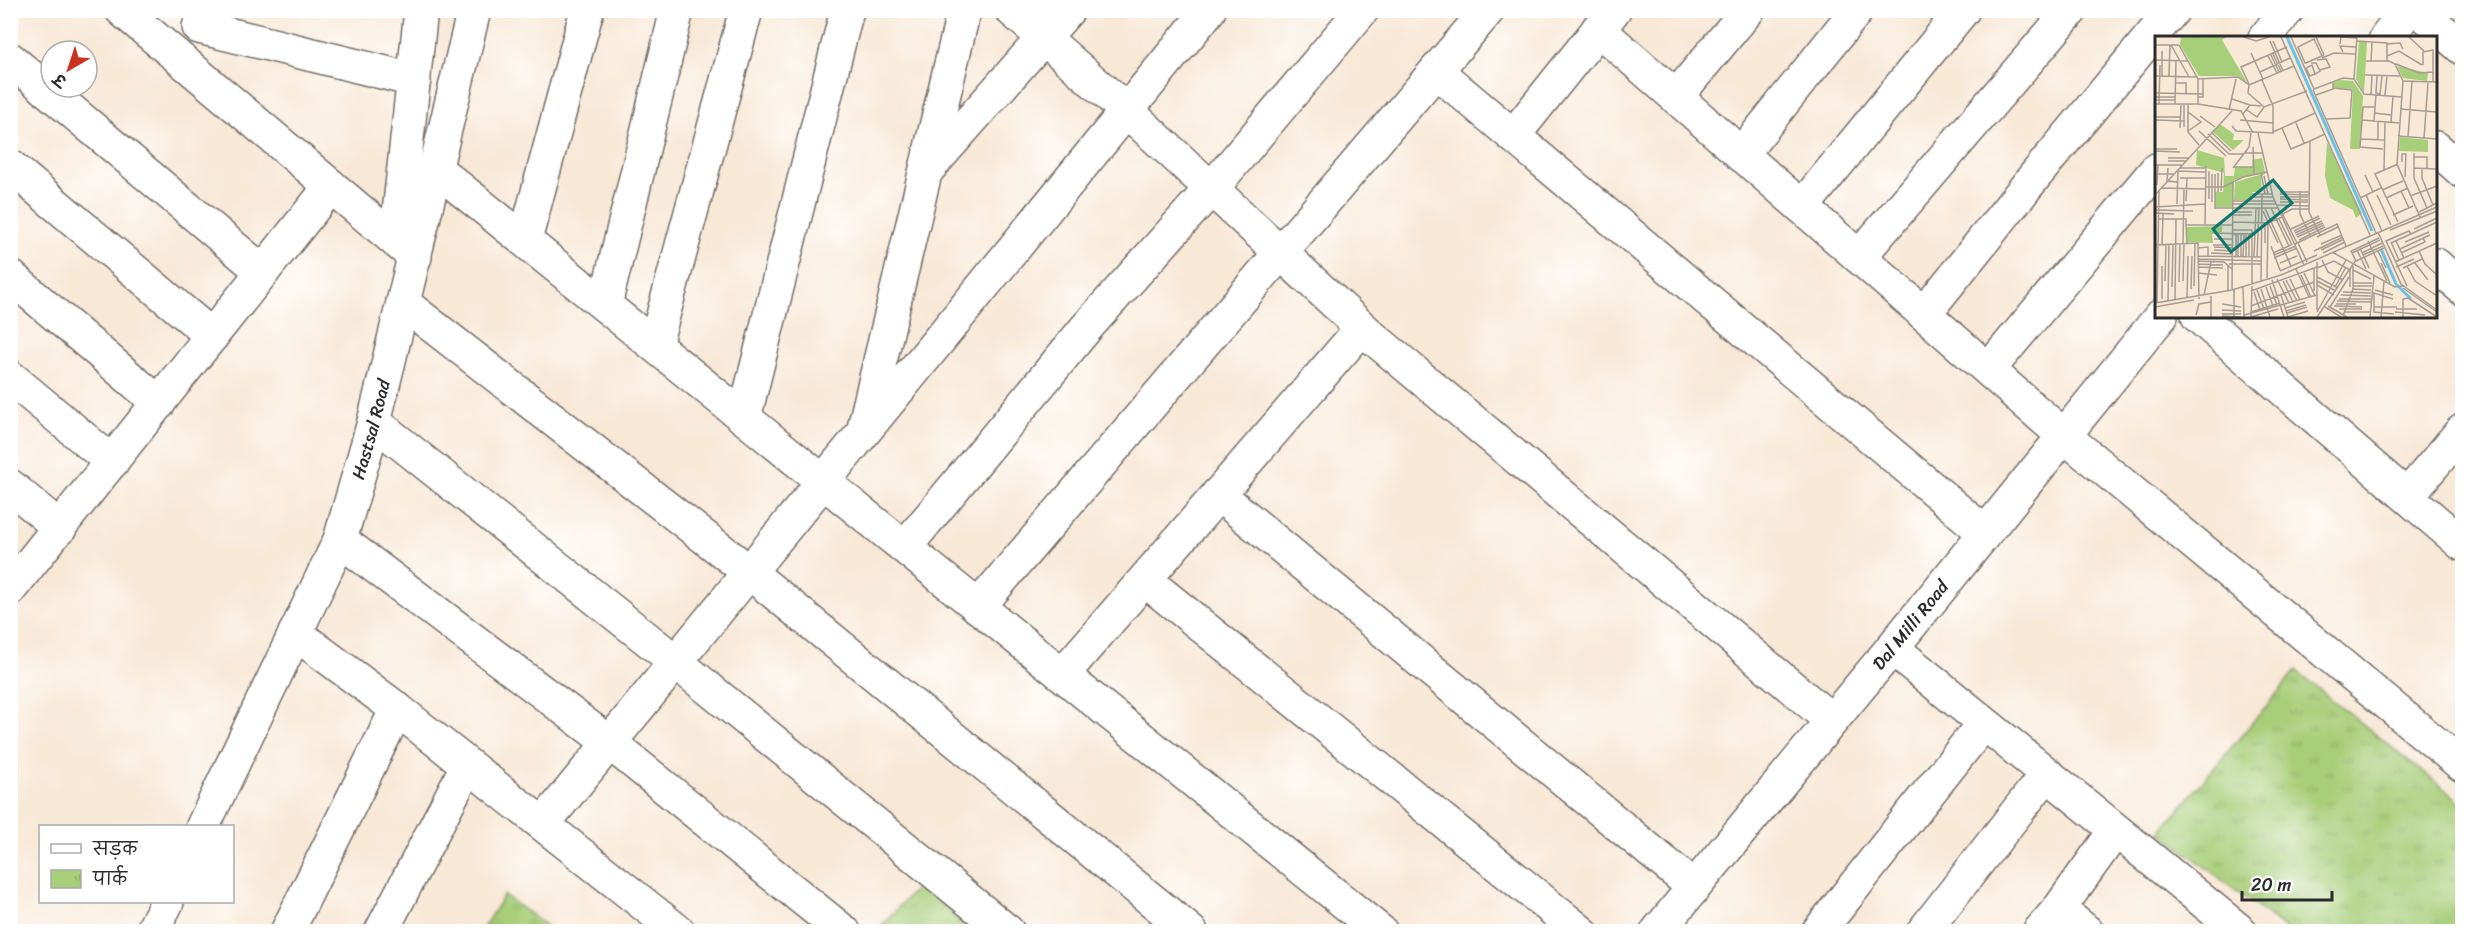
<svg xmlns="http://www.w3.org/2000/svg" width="2473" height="942" font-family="Sriracha,'Playpen Sans Deva',sans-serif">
<defs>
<pattern id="park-tufts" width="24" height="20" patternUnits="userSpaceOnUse" patternTransform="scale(1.5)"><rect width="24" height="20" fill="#a7ce78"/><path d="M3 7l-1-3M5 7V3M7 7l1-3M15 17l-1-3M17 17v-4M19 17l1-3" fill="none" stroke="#90b168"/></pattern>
</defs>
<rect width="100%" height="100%" fill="#fff"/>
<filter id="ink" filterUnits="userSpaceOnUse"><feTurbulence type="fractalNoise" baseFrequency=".0167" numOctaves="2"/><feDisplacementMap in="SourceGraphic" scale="12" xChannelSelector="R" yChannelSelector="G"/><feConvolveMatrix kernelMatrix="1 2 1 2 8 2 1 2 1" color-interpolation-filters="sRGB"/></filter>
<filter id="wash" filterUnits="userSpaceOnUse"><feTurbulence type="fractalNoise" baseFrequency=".008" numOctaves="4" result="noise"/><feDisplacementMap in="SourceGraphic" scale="24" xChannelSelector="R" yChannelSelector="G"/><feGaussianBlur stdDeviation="1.35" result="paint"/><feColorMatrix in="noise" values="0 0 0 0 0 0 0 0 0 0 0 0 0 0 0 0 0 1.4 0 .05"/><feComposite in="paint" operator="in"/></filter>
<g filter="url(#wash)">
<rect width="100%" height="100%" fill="#f8e8d6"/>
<g fill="url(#park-tufts)" stroke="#697c52" stroke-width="1.5">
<path d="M2296,671l166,132v128h-174l-128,-99z"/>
<path d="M923,881l64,51h-112z"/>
<path d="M504,895l49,36h-72z"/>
</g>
</g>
<g filter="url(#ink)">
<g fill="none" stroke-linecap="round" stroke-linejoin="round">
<defs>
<g id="minor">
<path d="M122,10l293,247"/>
<path d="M1012,10l115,101 244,225 460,384"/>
<path d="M2419,10l43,38"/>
<path d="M199,27l215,53"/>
<path d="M1598,29l465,406 399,330"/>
<path d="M2265,38l22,-28"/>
<path d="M2386,38l22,-28"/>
<path d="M10,59l253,213"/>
<path d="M1436,71l548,461"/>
<path d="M1676,97l72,-87"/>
<path d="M1513,136l101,-126"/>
<path d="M2436,148l26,23"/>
<path d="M1741,155l116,-145"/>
<path d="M10,166l202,170"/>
<path d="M436,169l945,763"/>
<path d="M926,171l142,-161"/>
<path d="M1802,207l161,-197"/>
<path d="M525,240l62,-230"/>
<path d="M396,241l25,-231"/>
<path d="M1859,257l212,-247"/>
<path d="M2436,265l26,23"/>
<path d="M10,276l149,127"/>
<path d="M403,303l336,261 452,368"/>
<path d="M605,305l72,-295"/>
<path d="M1924,314l110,-137 139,-167"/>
<path d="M2198,316l264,228"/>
<path d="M655,345l91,-335"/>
<path d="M1989,369l167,-199"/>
<path d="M10,377l102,85"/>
<path d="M744,418l103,-408"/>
<path d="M374,422l302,240 332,270"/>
<path d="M864,428l100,-418"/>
<path d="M10,486l50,42"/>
<path d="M1218,494l476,393"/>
<path d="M2407,496l55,-65"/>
<path d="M340,540l270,203 234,189"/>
<path d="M905,547l182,-220 131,-146 144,-171"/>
<path d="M1145,580l436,352"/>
<path d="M10,589l321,-403"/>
<path d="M978,607l510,-597"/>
<path d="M295,633l102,76 282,223"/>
<path d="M1892,648l349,284"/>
<path d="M1063,674l299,-346"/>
<path d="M543,824l666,-814"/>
<path id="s1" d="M203,826l137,-286 34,-118 100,-412"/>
<path d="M2059,909l28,23"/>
<path d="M152,932l15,-30"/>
<path d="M287,932l110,-223"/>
<path d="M381,932l86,-166"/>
<path id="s2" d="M1657,932l235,-284 269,-332"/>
<path d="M1818,932l165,-208"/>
<path d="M1923,932l123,-157"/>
<path d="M2039,932l20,-23 56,-78"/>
</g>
</defs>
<use href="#minor" stroke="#736d67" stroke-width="36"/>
<use href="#minor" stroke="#fff" stroke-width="33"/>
</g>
</g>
<g text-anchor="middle" stroke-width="5" stroke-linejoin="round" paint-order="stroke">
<g font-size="18" fill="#2b2b2b" stroke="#fff">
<text dy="6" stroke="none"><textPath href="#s1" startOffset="432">Hastsal Road</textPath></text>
<text dy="6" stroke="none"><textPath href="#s2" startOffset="398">Dal Milli Road</textPath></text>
</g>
</g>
<g transform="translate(2155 36)">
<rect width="282" height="282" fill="#f8e8d6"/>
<path d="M26,1h45l-4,3 26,44 -10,-8h-39l-19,-31zM204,6h8l-3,51 -8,-14zM242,30l31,7 -1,8 -24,-3zM185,44l13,1 10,15 -3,53h-10l3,-60 -19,-1 -1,-5zM65,88l14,10 -1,6h11l-11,10 -21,-19zM245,101l28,3v12l-29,-1zM172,106l35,71 -6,5 -3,-8 -23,-12 -5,-22zM42,114l27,8 1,18h9l1,-9h17v-7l10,-2 3,14 -31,8 -2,27h-17v-15h8l1,-19 -28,-8zM111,137l-5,4 1,15h-10v8h-18l1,-18zM67,190v6l-10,1 1,10 -26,-1v-15z" fill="#a7ce78"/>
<path fill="none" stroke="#6ac1e7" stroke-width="3" d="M132,1l85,194M226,213l15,35 15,15"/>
<path fill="none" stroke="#a69c92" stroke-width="1.5" d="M89,1l12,4 13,-4M126,1l89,198M136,1l23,52 29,-11 11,1 10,15 37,3M161,1l8,18M254,1l15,14M115,5l13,30M118,5l9,21M202,5l30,2v17l8,4 8,17M185,8l1,-7 16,1M232,8l13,-1 3,6M0,9h24M16,9l18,32M24,9l19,34 40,-2 11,8M188,16l-3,-6 16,1M96,17l12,26M118,18l8,17M116,19l8,17M113,20l9,17M167,20l-8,-17 -16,8 7,16h1l18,-8M232,20l12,-5 23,14M167,22l12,-5 21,1M0,24l33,1M162,24l9,-1 4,8 -10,3M211,25h22M216,25l1,-19M156,27h5l4,8 -1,1 -4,2 -5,2 -4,-8 6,-3 3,9M241,28l23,9 14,-1M268,29v-13l10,-2v31M105,36l30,-14M210,39l36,1M0,40l42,1M7,40v-25M14,40l1,-31M222,40l-1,17 4,1 2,-18M199,43l3,-42M21,47h10v12M94,48l-8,-17 46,-20M94,49l-1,8 16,14 43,-16M94,49l45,-19M158,54l63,143M0,57l48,1M216,58l1,-18M161,59l17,-6v-8M230,59l2,-19M0,61h20M43,61h5v-18M77,63l18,6M0,64h20M0,68h43l43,7 12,22M4,68l1,-39M20,68l1,-44M33,68v28l11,13M43,68v-25M220,71h-12l-3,40 23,2M245,73l37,3M74,74l7,-31M92,74l10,7 7,-10M219,77l18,2M88,78l7,-9 11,1M45,80l15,11M0,81h26M171,83l24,-1 2,-28 -19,-2M0,84l29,1M85,84l33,3M207,84l37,3M219,85l2,-26M236,86l2,-26M141,87l8,20M77,90l4,5 37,2v-27l-11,-26M29,91v-22M25,92l1,-23M127,92l9,21 19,-8M33,95l13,-9 -13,-10M44,95l27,25M56,96l20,19M118,96l42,-19M103,97l15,64 31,68M53,98l21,20h14M243,100l39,3M253,101l4,-56M269,102l4,-55M206,103l23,1M223,104v-19M98,111l1,27M0,113h22M0,115l25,1M89,117h19M259,117v25l13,30M259,121h13v12M13,122h20M282,122v42M13,125h18M247,126v-8h4l-1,23M243,128l-23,10 23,48M0,129h27M78,131h20M13,132l-1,13 10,1M25,132h25M78,132l16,-21 2,-14M259,132l22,1M267,133v9l11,27M23,135l27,1M229,135l1,-49M106,137l4,21M0,138h19M60,138v34h63M210,139l8,17M109,140l4,18M25,142h25M2,149l1,-20M50,151h18l20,-10 24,-5M6,152l44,1M227,154l21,-9M66,155l1,-23M145,155v23l11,23M246,155l8,17M63,156v-19M125,156h29M97,158h20M125,158l29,1M0,159l77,-84M211,159l16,36M222,159l14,30M255,160l27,-10M97,161h21M125,161h28M205,162l21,-10M231,162l22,-10M54,163v-28M125,163l28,1M31,165l1,-23M78,165h41M57,166v-28M125,166h28M22,168l1,-33M78,168h43M121,169l33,1M0,171l50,-3M110,172l26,58M116,172l18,38M0,174l38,1M108,175l15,32M78,176h19M264,176l18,-9M0,177l19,1M127,177l15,30M128,178l9,-5h17M78,179h19M238,179l20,-9M265,181l-23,-53 6,-83 34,1M4,183h27v6M124,183l13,26M78,186l35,1 14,-6M50,188l1,-58M136,193l28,-13M259,193l23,-11M78,194h19M235,194l47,-19M139,195l26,-13M223,196l23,52 36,26M57,197l40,1M140,197l27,-12M141,199l27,-12M165,199l-11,-23 1,-71 15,-7M142,201l27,-12M162,201l21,-10M224,202l-28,13 5,10 28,-13M59,203h19M144,204l26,-13M213,205l19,40M241,205l8,17M236,206l8,18M250,206l24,-10M32,207l-1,-18h47M110,207v-21M143,207l9,19M236,207l46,-21M28,208l1,-56M140,208l42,-20 9,22M166,208l21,-9M0,209l43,-2 1,56M7,209l1,-31M58,209h20M116,210l9,24M59,211l19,1M43,212l10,-1v9M205,212l9,20M245,213l30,-14M59,214l19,1M166,214l23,-11M202,214l9,19M159,215l29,-14M223,215l8,17M264,215l6,13 12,11M177,216l63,35 8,-1M56,217l22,1M118,217l18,-8M168,217l22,-11M197,217l28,-13M207,217l20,-10M246,217l24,-11 -2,-4M119,219l22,-9M208,219l20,-9M43,220l63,1M81,220v-22M94,220v-22M83,221v-23M86,221v-23M88,221l1,-22M91,221v-22M99,221l2,-49M102,221l2,-49M119,222l23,-10M43,223l34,1M78,224l28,1M167,224l6,12 15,8M43,225l26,1 9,8M240,226l42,-19M125,227l17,-7M226,227l9,20M260,227l13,17M43,228l25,1M74,228h32M252,230l8,15 22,15M43,231l25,1M241,231l18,-8M162,232l17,-7 16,9v17M248,232l19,-9M141,233l13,28M198,234l18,9M125,235l37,-16M43,237l19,2M149,237l11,23M146,239l10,22M162,241l21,11M112,242l1,-55M122,243l12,24M135,243l10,21M117,244l12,37M131,244l11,21M10,245l1,-37M28,245l1,-37M106,245l1,-87M128,245l10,21M162,245l19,10M24,246l1,-38M198,247h19M97,248v-54M162,249l17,10M39,250l1,-42M115,250l7,19M198,250h19M252,250l-21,-45 23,-10 2,3M17,251l1,-43M88,251l1,30M111,251l7,19M180,251l11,-20M248,252l34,24M36,253l1,-33M77,253l1,-106M106,253l9,28M197,253l19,1M73,254v-24M102,254l7,19M220,254l18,5M96,255l66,-24M159,255v-22M99,256l6,18M188,256l28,1M49,259l7,-33M126,259l7,22M186,259l30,1M32,262l1,-42M253,262l29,19M7,263v-33M184,263h32M238,263l-19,-6v19l20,2M20,264l1,-81M13,265l1,-57M182,265l34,1M2,266l2,-112M0,267l77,-13 49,-15 156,-68M67,268l19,3M181,268h20M96,270l63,-24M173,270l19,11M179,270l28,1M0,271l39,-7M170,271l16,10M175,271l19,-30M219,271h23M130,272l20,-6M184,273h23M241,273h21M67,274l19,1M162,274v-48M131,275l20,-6M96,276l29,-9M162,276l29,-52M190,276h26M240,276l30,3M132,277l20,-6M67,278h19M41,279l3,-11 12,-2M89,279l73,-20M67,280l19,1M188,280l10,-27v-23M56,281v-21M79,281v-27M96,281l1,-31M96,281l27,-8M133,281l20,-6M162,281l39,-57M215,281l4,-41M226,281l3,-36M248,281v-18l5,-1"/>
<path fill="#0f766e" fill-opacity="0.15" stroke="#0f766e" stroke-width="3" d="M118,144l19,23 -61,49 -18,-23z"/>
<rect width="282" height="282" fill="none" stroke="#2b2b2b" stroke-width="3"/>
</g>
<rect width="2473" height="942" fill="none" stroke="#fff" stroke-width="36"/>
<rect x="39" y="825" width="195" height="78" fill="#ffffff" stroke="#aaaaaa" stroke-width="1.5"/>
<rect x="51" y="844" width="30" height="9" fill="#ffffff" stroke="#aaaaaa" stroke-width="1.5"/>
<text x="93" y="855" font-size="18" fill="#2b2b2b">सड़क</text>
<rect x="51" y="870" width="30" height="18" fill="url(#park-tufts)" stroke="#aaaaaa" stroke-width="1.5"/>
<text x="93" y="885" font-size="18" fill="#2b2b2b">पार्क</text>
<g transform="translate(69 69) rotate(219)"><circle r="28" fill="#ffffff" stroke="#aaaaaa" stroke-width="1.5"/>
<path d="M0-4.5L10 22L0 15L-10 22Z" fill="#c8321e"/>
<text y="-9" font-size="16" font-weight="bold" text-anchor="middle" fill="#2b2b2b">उ</text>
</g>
<path d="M2242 891v9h90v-9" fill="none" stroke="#2b2b2b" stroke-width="3"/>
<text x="2251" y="891" font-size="18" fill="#2b2b2b" stroke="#ffffff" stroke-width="4.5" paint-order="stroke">20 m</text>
</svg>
